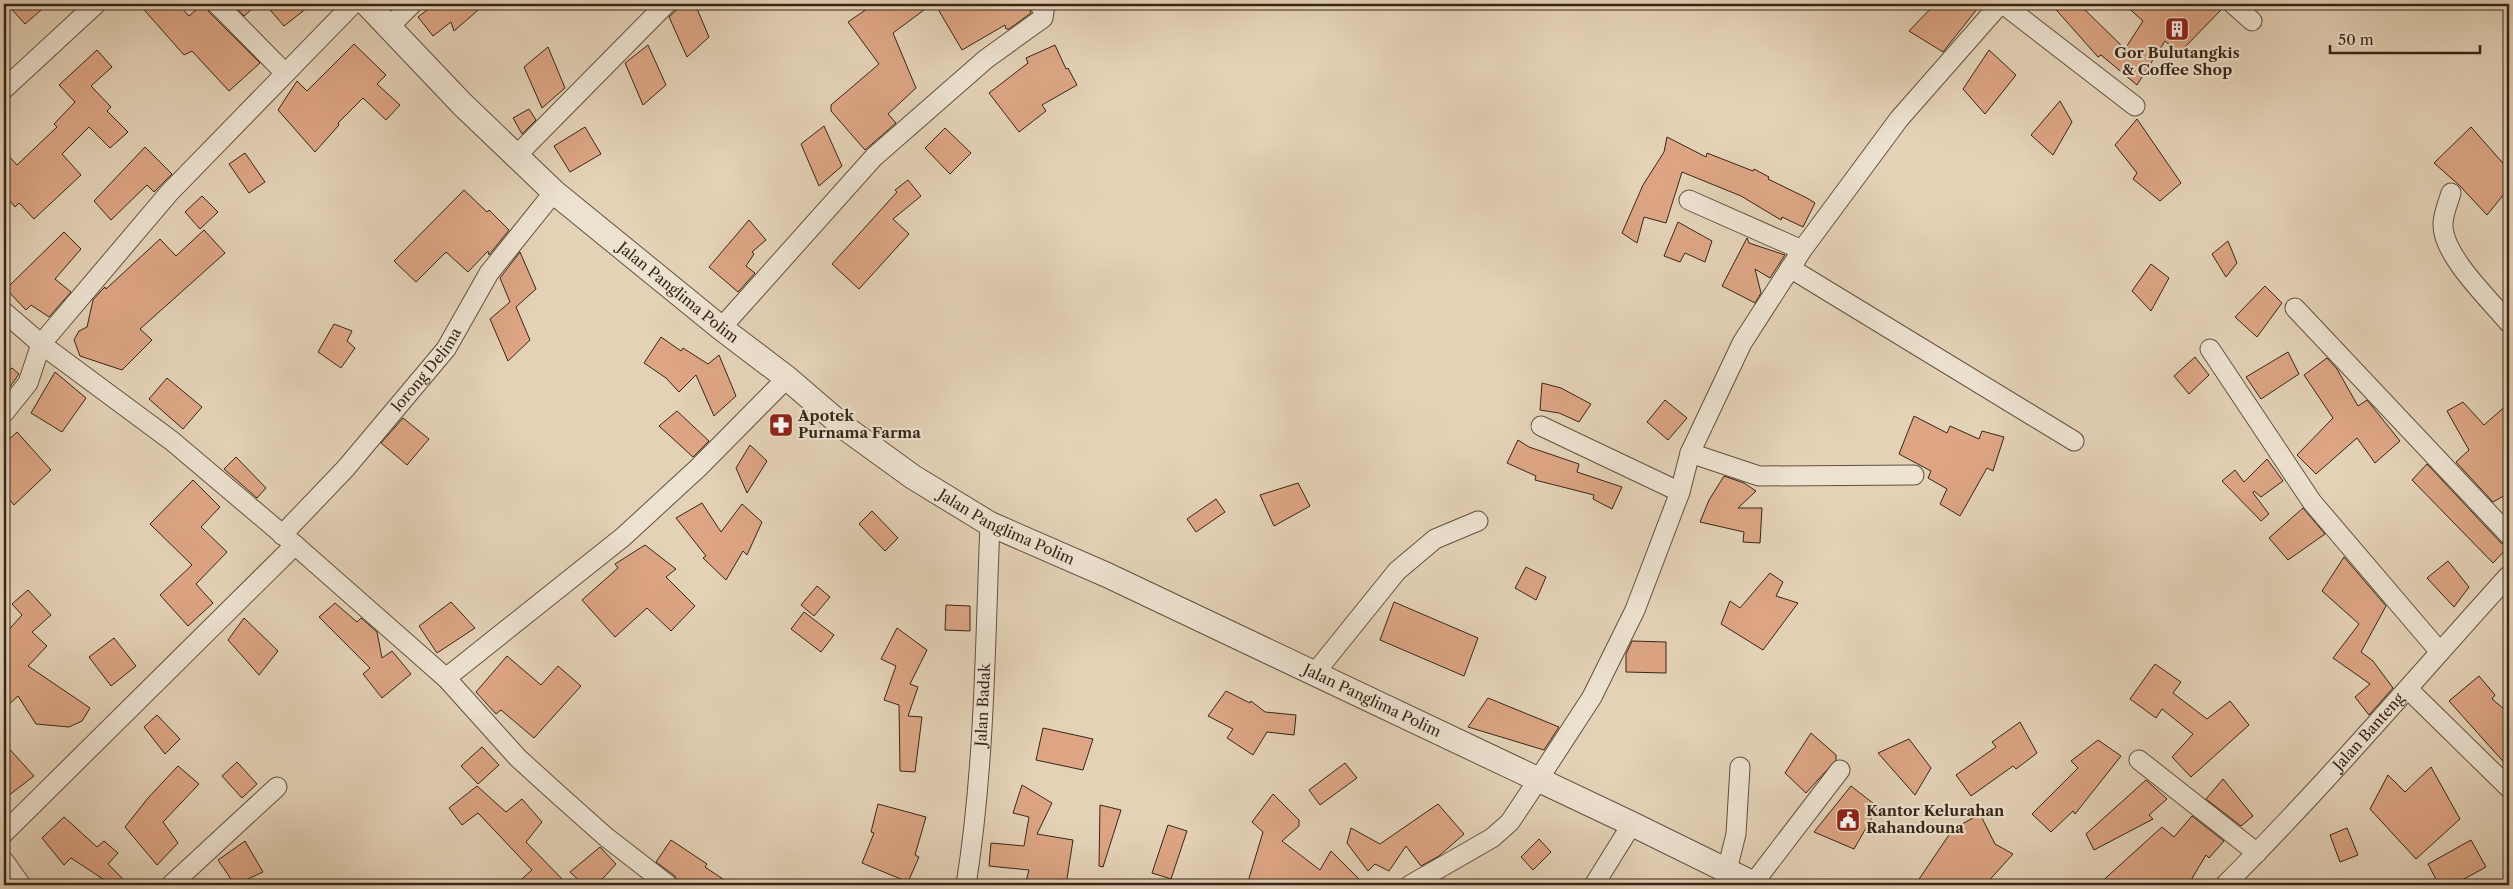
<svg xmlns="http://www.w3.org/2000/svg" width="2513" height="889" font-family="'Libre Caslon Text',serif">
<rect width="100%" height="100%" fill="#e4d2b7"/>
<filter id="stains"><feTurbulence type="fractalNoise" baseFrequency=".004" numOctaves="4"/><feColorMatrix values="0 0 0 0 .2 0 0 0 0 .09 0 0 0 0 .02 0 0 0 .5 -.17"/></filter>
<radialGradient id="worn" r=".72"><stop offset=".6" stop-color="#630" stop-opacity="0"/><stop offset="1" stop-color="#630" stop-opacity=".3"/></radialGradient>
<g fill="#dda584" stroke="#372617">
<path d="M7,4h41l-23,20z"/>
<path d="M139,4h39l11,12 14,-12h3l3,8 51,51 -31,28 -37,-40 -8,4z"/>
<path d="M233,4h25l-14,12z"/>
<path d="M265,4h47l-28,22z"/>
<path d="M435,4h50l-31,27 -3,-9 -18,14 -15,-19z"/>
<path d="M683,4h12l14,33 -22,20 -18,-40z"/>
<path d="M874,4h58l-39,29 23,55 -28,26 8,9 -31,27 -34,-39v-6l48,-41 -31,-42z"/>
<path d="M935,4h92l4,9 -22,16h-3l-1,-4 -43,25z"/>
<path d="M1935,4h46l-38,48 -34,-21z"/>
<path d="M2051,4h28l46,45 18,-28 -19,-17h98l1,4 -44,45 -14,-12 -28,44 -36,-30 -3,2z"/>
<path d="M354,44l32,31 -9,9 23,21 -14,15 -23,-22 -25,25 1,2 -24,27 -37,-42 19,-29 10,10z"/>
<path d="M648,45l18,40 -23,20 -18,-42z"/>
<path d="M1055,45l11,24 2,-1 9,17 -35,20 4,6 -27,21 -30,-39 39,-30 -2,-5z"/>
<path d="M548,47l17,41 -23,20 -18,-41z"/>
<path d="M97,50l15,17 -21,19 20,21 -4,4 21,21 -18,16 -21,-21 -27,27 19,21 -47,44 -15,-16 -4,4 -11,-13v-43l13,14 40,-38 -3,-3 21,-22 -16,-17z"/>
<path d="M1989,50l27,25 -31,39 -22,-25z"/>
<path d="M2060,101l12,21 -19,33 -22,-20z"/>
<path d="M529,109l7,11 -14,14 -9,-16z"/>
<path d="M2137,119l44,64 -21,18 -27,-22 4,-6 -22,-28z"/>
<path d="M824,126l18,40 -23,20 -18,-42z"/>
<path d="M585,127l16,27 -31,18 -16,-26z"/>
<path d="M2471,127l38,43v18l-22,27 -28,-30 -25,-22z"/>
<path d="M945,128l26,25 -21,21 -25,-26z"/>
<path d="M1667,137l39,20 1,-4 46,18 1,-2 15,8 -1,2 39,19 8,5 -12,24 -21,-10 -1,3 -40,-24 -59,-24 -16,51 -22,-6 -7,26 -15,-10 21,-48 21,-33z"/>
<path d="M145,147l27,27 -18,18 -7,-7 -36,35 -17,-19z"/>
<path d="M245,153l20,29 -16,11 -20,-29z"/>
<path d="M908,180l13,16 -28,23 16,15 -50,55 -27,-25 65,-72 -2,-2z"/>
<path d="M464,190l23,22 2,-2 20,20 -20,25 -1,-4 -20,21 -22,-20 -30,30 -22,-21z"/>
<path d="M202,196l16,16 -18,17 -15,-17z"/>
<path d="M749,220l17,20 -14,12 2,2 -8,12 9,7 -17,19 -29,-25z"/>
<path d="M1678,222l34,19 -7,21 -20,-9 -5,9 -16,-6z"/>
<path d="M204,230l21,23 -85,76 12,11 -30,30 -42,-14 -6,-16 5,-9 8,-4 6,-27 7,-8 5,-5 1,2 54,-50 16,17z"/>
<path d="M64,232l17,17 -26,30 16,13 -22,25 -18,-12 -5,5 -20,-21z"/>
<path d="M1747,238l2,5 36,12 -15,23 -15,-9 6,24 -6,10 -33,-17z"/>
<path d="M2228,241l9,22 -11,14 -14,-23z"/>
<path d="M520,252l16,37 -20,18 14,33 -22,21 -18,-42 20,-17 -10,-24z"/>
<path d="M2151,264l18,14 -18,33 -19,-20z"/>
<path d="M2265,286l17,17 -25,34 -22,-20z"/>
<path d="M334,324l18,7 -5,10 8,7 -14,20 -23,-16z"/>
<path d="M661,337l20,14 2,-3 25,16 11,-9 17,41 -22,20 -18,-41 -17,17 -13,-14 -22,-15z"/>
<path d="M2288,352l11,22 -38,25 -15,-22z"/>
<path d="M2195,357l14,18 -20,19 -15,-18z"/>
<path d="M2327,358l10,11 21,37 9,-6 33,41 -25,22 -18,-25 -41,36 -19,-19 36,-37 -29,-43z"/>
<path d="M12,368l7,6 -15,21v-22z"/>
<path d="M55,372l31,26 -24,34 -31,-19z"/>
<path d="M167,378l35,29 -19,22 -34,-30z"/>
<path d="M1542,383l19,5 30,16 -12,18 -20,-9 -19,-3z"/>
<path d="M1665,400l22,18 -19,22 -21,-18z"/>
<path d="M2463,402l21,23 25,-22v90l-16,9 -37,-40 13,-12 -22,-39z"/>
<path d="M677,411l32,30 -16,16 -34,-31z"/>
<path d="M1914,416l33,17 3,-7 29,13 3,-8 22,6 -11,34 -6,-3 -27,48 -20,-12 7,-15 -19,-11 3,-7 -32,-17z"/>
<path d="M403,418l26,21 -22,26 -26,-22z"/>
<path d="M17,432l34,38 -37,35 -10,-12v-49z"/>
<path d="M1518,440l11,7 50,17 -2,8 45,15 -10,22 -19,-10 1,-4 -59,-15 1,-4 -29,-13z"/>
<path d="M750,445l17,16 -20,32 -11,-25z"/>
<path d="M236,457l30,31 -9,10 -33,-29z"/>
<path d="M2267,459l16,22 -22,16 -7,-6 -1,2 16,21 -8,7 -39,-40 13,-11 9,12z"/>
<path d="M2427,464l74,79 8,3 -16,17 -81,-83z"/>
<path d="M1724,476l20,7 12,8 -18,17h24l-2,35 -17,-1 1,-10 -44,-10 9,-22z"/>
<path d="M193,480l27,27 -19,20 26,25 -31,32 17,19 -25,23 -28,-31 32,-30 -42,-41z"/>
<path d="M1298,483l12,23 -36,20 -14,-31z"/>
<path d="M1216,499l9,13 -29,20 -9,-13z"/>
<path d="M702,503l19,29 21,-28 20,18 -15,33 -4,-4 -17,29 -23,-22 3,-2 -30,-38z"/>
<path d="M2303,508l22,26 -37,26 -19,-22z"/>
<path d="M872,511l26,27 -13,13 -26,-27z"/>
<path d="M645,545l31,24 -10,8 29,29 -24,25 -24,-23 -32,29 -33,-37 36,-32 -3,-4z"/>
<path d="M2344,557l42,49 -25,46 12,9 20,27 -24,27 -14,-18 15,-13 -37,-26 26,-34 -37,-33z"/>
<path d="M2448,561l21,26 -15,20 -27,-29z"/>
<path d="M1526,567l20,10 -10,23 -21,-12z"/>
<path d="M1770,573l13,9 -7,14 22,7 -35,47 -42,-26 9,-23 10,7z"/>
<path d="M817,586l13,11 -16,19 -13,-11z"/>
<path d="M28,590l23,25 -19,17 15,14 -19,20 62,42 -8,13 -13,6 -33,-3 -18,-28 -14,13v-74l18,-20 -10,-11z"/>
<path d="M451,602l24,26 -38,25 -18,-27z"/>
<path d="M1394,602l84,36 -14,38 -84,-36z"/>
<path d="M335,603l22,19 4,-4 16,14 5,26 10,-7 19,23 -29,24 -19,-24 7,-6 -51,-51z"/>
<path d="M946,605l24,1v25l-25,-1z"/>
<path d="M804,612l30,23 -13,17 -30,-23z"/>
<path d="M244,618l34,33 -19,24 -31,-35z"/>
<path d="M897,628l30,22 -17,34 8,3 -10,29 14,1 -7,55 -15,-1 -1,-66 -15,-5 12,-34 -15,-7z"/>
<path d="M114,638l22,28 -25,20 -22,-29z"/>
<path d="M1632,641l34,1v31l-40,-1v-18z"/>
<path d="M507,656l34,29 17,-19 23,20 -47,52 -33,-28 -5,4 -20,-22z"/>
<path d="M2155,664l26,18 -8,11 34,26 23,-18 19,24 -58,52 -19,-20 21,-23 -31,-25 -6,9 -26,-19z"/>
<path d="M2479,676l16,19 -3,4 17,14v55l-60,-67z"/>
<path d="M1226,691l24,12 1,-2 14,11 31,3 -2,20 -27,-3 -14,23 -26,-17 6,-9 -25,-13z"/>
<path d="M1488,698l71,29 -15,23 -76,-23z"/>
<path d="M157,715l23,24 -15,15 -21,-27z"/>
<path d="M2020,722l17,31 -21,16 -3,-3 -42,30 -15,-21 40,-28 -4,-5z"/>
<path d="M1043,728l50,11 -10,31 -47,-10z"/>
<path d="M1811,733l25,22v5l-30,33 -21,-20z"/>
<path d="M1909,739l22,29 -16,27 -37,-42z"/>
<path d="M2098,740l23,16 -46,58 -2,-3 -22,21 -19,-18 46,-46 -7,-7z"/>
<path d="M4,743l30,33 -30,23z"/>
<path d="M482,747l17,18 -21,19 -17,-18z"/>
<path d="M237,762l20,22 -15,14 -20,-22z"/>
<path d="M1345,763l12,15 -37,27 -11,-15z"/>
<path d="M178,766l21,18 -36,38 15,21 -21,22 -32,-38 23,-29z"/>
<path d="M2431,767l29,52 -44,40 -46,-50 18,-34 17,17z"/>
<path d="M2223,779l30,37 -12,10 -35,-27z"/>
<path d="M2146,780l21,19 -18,16 4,4 -59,31 -8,-16z"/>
<path d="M1022,785l30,18 -15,31 36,6 -7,45h-41l4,-15 -40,-4 2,-23 33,3 5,-29 -16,-4z"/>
<path d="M477,786l29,26 16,-13 20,23 -16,20 42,43h-53l17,-15 -54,-57 -16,12 -13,-17z"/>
<path d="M1851,786l27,21 -24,42 -40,-17z"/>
<path d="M1273,794l26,26v6l-17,15 38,29 11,-19 34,34h-118l16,-53 -11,-10z"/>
<path d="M878,804l48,13 -11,38 4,2 -11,25 -46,-19 12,-30 -3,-1z"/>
<path d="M1438,804l26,30 -25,22 -18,10 -15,-20 -17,25 -14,-7 -7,7 -21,-28 4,-15 29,16z"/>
<path d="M1100,805l21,5 -18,57 -4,-1z"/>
<path d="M1980,814l15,30 18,10 -28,31h-70l38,-56z"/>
<path d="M2192,816l32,25 -15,17 -3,-3 -18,30h-90l64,-58 12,10z"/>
<path d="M64,817l33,30 7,-6 14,12 -10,11 21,21h-17l-41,-27 -7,7 -22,-27z"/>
<path d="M1168,825l19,6 -16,48 -19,-6z"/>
<path d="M2347,828l11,27 -18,7 -10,-27z"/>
<path d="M1539,839l12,13 -18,18 -12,-13z"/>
<path d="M671,840l36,24 -2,3 27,18h-53l-4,-9 -19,-14z"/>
<path d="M2471,840l15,27 -33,18h-14l-11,-21z"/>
<path d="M245,841l18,31 -28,13 -17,-25z"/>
<path d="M600,847l16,17 -19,21h-13l-14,-13z"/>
</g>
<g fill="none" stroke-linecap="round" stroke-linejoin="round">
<defs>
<g id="minor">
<path d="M217,4l68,69"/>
<path d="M2003,4l132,102"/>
<path d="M2233,4l19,17"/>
<path d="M390,26l22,-22"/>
<path d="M4,89l92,-85"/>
<path d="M516,156l150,-152"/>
<path d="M2451,193c-3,10 -8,21 -8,31 -1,31 47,76 66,99"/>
<path d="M1689,200l113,50"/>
<path d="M1790,268l284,173"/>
<path d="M2295,308l214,227"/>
<path d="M4,312l37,32 131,97 123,104 151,133 72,80 43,39 45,40 62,48"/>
<path d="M721,328l153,-171 112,-98 57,-41 1,-6 -5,-8"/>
<path d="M2210,349l102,153 128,150"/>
<path d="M4,413l24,-30 13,-39 128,-151 184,-189"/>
<path d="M1541,426l139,66"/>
<path d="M1690,453l69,23 155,-1"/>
<path id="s1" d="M282,535l64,-67 100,-119 43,-76 65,-81"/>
<path d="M1314,674l83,-103 38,-32 43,-18"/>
<path d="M446,678l177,-141 75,-69 89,-90"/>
<path d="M2409,690l100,98"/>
<path d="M2139,760l118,93"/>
<path d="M4,833l291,-288"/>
<path d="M4,861l17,24"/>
<path d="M1727,870l9,-36 4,-67"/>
<path d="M171,885l106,-98"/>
<path id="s2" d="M966,885c19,-119 19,-241 24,-361"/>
<path d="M1410,885l82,-47 18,-16 28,-42 54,-83 43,-87 45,-118 10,-39 52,-110 60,-93 97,-131 101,-115"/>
<path d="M1594,885l38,-61"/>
<path d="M1752,885l88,-115"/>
<path id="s3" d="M2225,885c99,-99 190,-206 284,-310"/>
</g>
<g id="tertiary">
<path id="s4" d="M367,4l95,100 92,88 167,136 66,50 57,49 69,50 77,47 117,51 525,249 124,61"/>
</g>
</defs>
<use href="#minor" stroke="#62513f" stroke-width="21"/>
<use href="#tertiary" stroke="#62513f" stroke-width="26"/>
<use href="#minor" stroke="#ede2d0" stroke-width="19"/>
<use href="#tertiary" stroke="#ede2d0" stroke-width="24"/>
</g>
<defs>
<symbol id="building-square" viewBox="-11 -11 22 22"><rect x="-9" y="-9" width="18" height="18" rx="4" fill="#8f2418" stroke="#ede2d0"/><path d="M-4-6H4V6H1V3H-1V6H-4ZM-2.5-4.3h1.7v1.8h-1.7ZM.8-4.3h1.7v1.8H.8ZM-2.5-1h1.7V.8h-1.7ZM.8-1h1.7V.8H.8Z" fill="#fff"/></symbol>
<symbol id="pharmacy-square" viewBox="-11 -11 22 22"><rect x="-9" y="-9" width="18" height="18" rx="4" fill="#8f2418" stroke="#ede2d0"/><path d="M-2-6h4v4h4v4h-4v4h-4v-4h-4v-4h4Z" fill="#fff"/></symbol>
<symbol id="civic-square" viewBox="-11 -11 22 22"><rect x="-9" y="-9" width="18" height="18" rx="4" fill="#8f2418" stroke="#ede2d0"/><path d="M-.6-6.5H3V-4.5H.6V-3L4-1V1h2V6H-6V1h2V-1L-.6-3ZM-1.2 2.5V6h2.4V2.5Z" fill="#fff"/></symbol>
</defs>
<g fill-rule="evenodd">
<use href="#building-square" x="2163" y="15" width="28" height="28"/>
<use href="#pharmacy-square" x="767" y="411" width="28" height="28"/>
<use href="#civic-square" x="1834" y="806" width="28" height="28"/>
</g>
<g text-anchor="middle" stroke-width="4.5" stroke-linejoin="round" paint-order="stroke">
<g font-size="15" font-weight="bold" fill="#372617" stroke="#ede2d0" text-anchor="start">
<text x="2177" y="58" text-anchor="middle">Gor Bulutangkis<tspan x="2177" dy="17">&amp; Coffee Shop</tspan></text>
<text x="798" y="421">Apotek<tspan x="798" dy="17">Purnama Farma</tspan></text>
<text x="1866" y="816">Kantor Kelurahan<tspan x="1866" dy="17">Rahandouna</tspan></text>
</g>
<g font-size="15" fill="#372617" stroke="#ede2d0">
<text dy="5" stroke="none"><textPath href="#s4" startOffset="425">Jalan Panglima Polim</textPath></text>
<text dy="5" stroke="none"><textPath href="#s1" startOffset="220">lorong Delima</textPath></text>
<text dy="5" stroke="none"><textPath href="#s4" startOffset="830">Jalan Panglima Polim</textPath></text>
<text dy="5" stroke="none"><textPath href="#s4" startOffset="1235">Jalan Panglima Polim</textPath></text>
<text dy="5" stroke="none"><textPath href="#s2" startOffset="181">Jalan Badak</textPath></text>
<text dy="5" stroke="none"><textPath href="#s3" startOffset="210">Jalan Banteng</textPath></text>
</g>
</g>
<rect width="2513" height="889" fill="none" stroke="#e4d2b7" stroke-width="20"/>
<rect x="5" y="5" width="2503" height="879" fill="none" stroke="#372617" stroke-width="2.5"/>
<rect x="10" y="10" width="2493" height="869" fill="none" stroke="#372617"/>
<path d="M2330 45v8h150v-8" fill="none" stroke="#372617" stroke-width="2.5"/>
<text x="2338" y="45" font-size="15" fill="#372617" stroke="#ede2d0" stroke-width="4" paint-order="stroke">50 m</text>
<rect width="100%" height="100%" filter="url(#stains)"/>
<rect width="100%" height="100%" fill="url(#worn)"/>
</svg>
